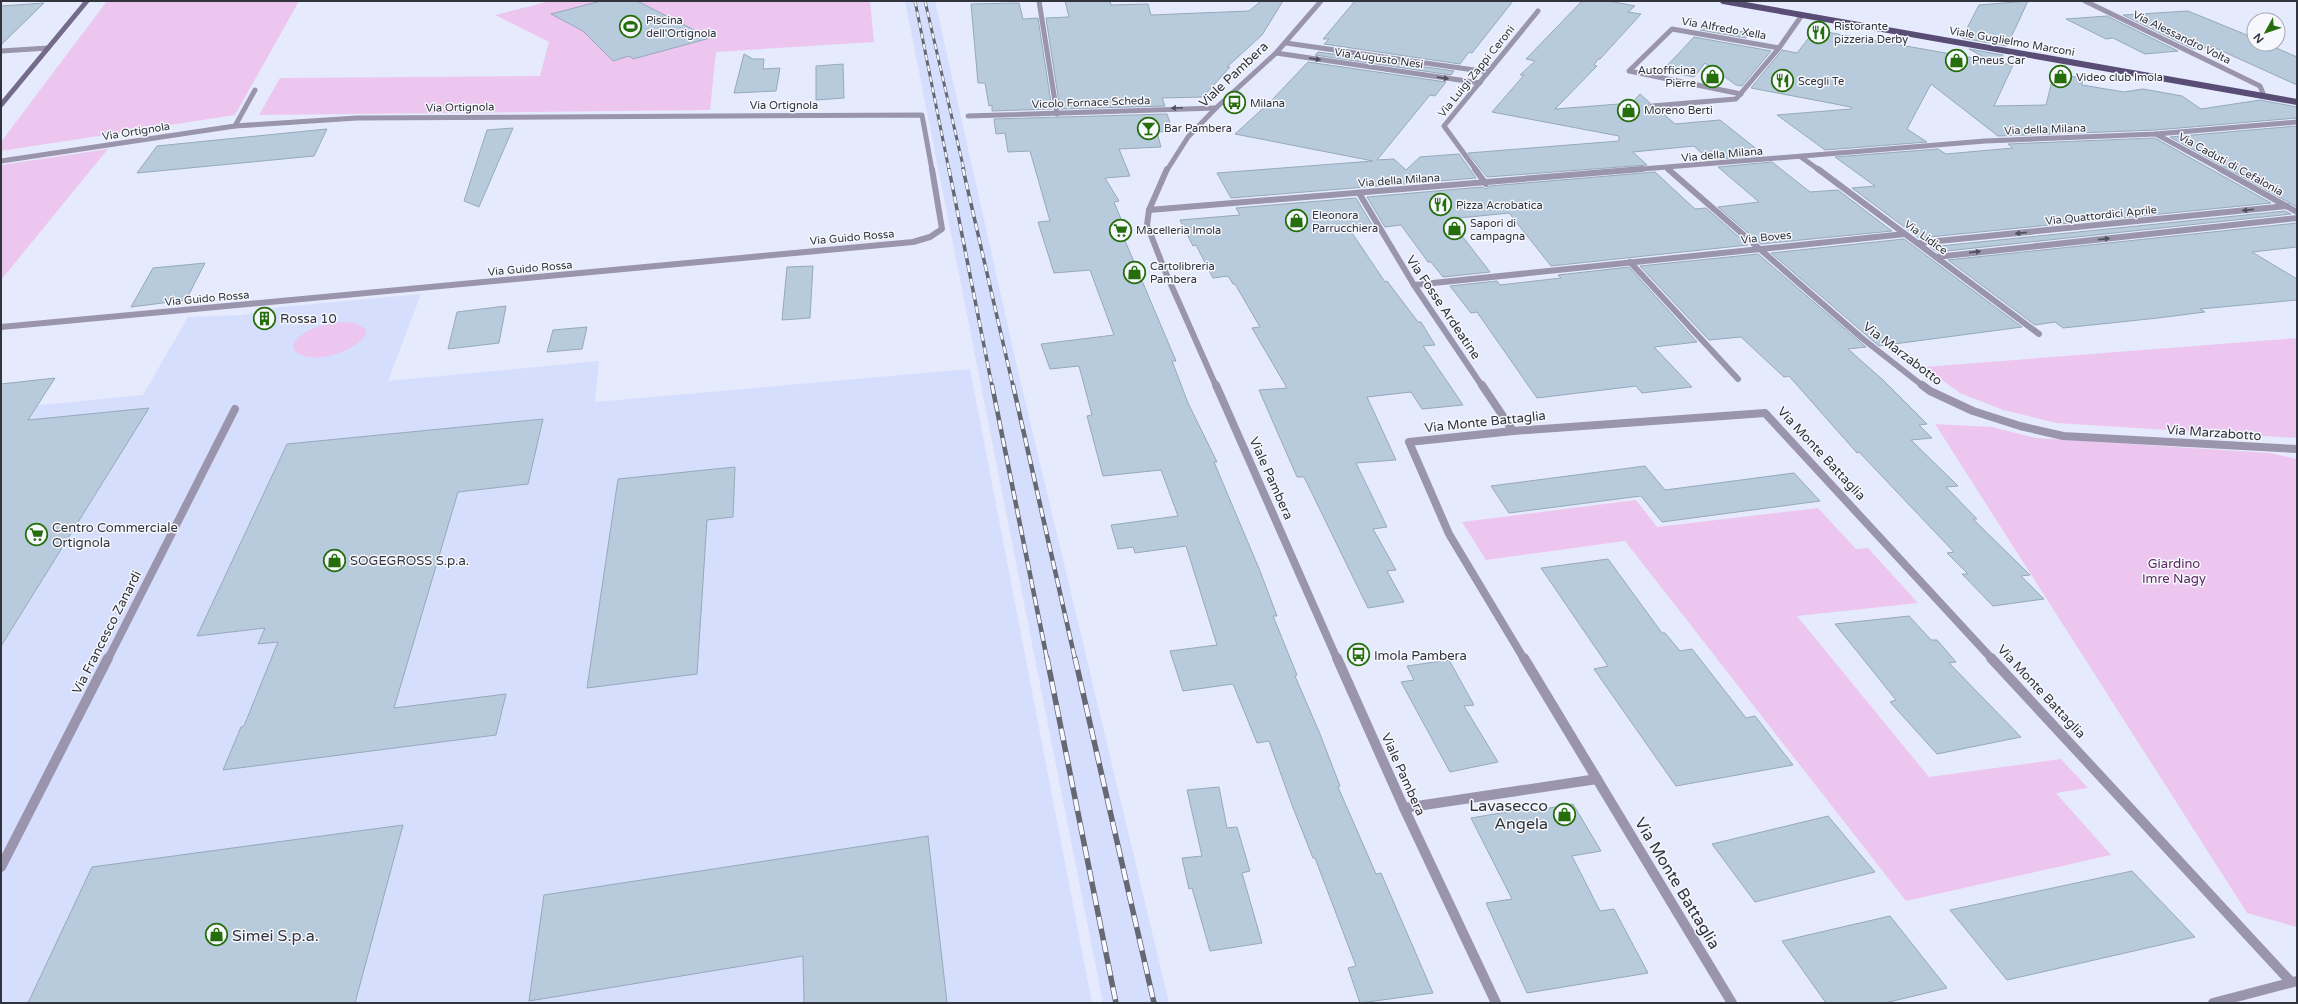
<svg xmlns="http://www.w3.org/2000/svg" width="2298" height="1004" font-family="'Varela Round',sans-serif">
<rect width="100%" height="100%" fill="#e5ebfd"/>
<g fill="#d5defc">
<path d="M905,1h30l83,370 151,632h-66z"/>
<path d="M421,294l-33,87 211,-20 -4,41 375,-33 122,634h-1091v-594l142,-14 45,-78 55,-2 38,-8z"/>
</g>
<g fill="#edc6f0">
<path d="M107,1h192l-64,114 -234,36v-9z"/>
<path d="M550,1h320l4,41 -158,10 -6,58 -451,5 21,-37 260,-2 9,-34 -54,-27z"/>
<path d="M108,149l-107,131v-115z"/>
<path d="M342,322l13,1 10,6 1,5c-11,18 -56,33 -72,16l-1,-6c12,-16 30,-20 49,-22z"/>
<path d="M2297,338v100l-241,-15 -53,-13 -43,-17 -36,-26z"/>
<path d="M1935,424l57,3 44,11 234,15 27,6v468l-50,-14z"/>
<path d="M1636,500l21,27 161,-19 38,41 12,-1 50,55 -121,13 132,161 132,-18 27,29 -32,5 55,62 -205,46 -281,-360 -139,19 -24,-38z"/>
</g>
<g fill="#b7cbdc" stroke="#96a9ba">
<path d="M601,1h36l73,37 -77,21 -4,-3 -16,5 -30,-30 -32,-17z"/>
<path d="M1065,1h45l1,4 37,-1 3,11 98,-4 12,-10h22l-21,34 -35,32h3l-27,30 -41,1 3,8 -105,3 -14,-91 23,-1z"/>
<path d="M1355,1h158l-41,52 -3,-1 -9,12 -136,-20 5,-5h-6z"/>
<path d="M1582,1h27l26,5 -7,6 13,2 -41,45h-2l-4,6 3,1 -42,43 77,-6 8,-9 10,9 -2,3 2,3h8l17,15 45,-4 44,35 -55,5 -15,-14 -61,6 14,13 -160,12 -19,-24 151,-12v-5l-127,-24 32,-37h-4l15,-14 -9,-2z"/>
<path d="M2028,1l-21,45 -45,-8 17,-33z"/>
<path d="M44,3l-43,42v-39z"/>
<path d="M1019,3l4,16 15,-1 14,91 -60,2v-6l-3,1 -4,-23h-7l-7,-79z"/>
<path d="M2188,11l66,27v6h13l30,13v28l-84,-38 -20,2 -70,-34z"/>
<path d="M2107,16l71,35 -33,3 -32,-16 -7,1 -40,-20z"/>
<path d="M1705,25l44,8 -3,5 -46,-8z"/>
<path d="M1815,30l176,31 -22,-12 34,6 -4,8 14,2 -19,41 52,-1 8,-32 28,5v7l42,7 19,-3 39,7 19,13 59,-9 37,7v11l-141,12 -158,6 -67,-52 -24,45 20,13 -102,8 -48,-35 74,-6v-2l-100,-19 31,-38 15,3z"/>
<path d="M1694,37l77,14 -29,35 -6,-1 -31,-22 -11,14 -32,-6z"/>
<path d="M1318,52l136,19 -3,4 -136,-20z"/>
<path d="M744,54l9,5h11l-1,10 17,-1 -4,23 -42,2z"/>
<path d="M1308,62l138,20 -11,14 -5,-1 -53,65 17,-1 12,11 14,-13 39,-3 17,24 -245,20 -14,-25 156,-12 -138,-27 35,-32z"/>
<path d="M843,64l1,34 -28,2v-34z"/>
<path d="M1167,114l6,17 -16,1 4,15 -42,2 11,27 -25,2 14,23 -5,1 14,34h-5l53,125h-4l16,42 29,59h-3l46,109 17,45h-4l24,59 -2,1 25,58 20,52 -2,1 38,87 5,-1 52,120 -73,10 -12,-35 8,-2 -41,-108h-2l-21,-53 -23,-64 -12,2 -24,-59 -50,7 -13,-40 47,-6 -31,-99 -51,7 -2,-6 -15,2 -7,-24 67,-9 -17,-46 -58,6 -16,-60 5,-1 -13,-49 -29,3 -9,-25 73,-9 -24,-65 -36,3 -16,-51 12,-1 -20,-70 -22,1 -3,-19 -9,1 -2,-15z"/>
<path d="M2297,126v81l-127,-70z"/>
<path d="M513,128l-34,79 -15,-6 23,-71z"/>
<path d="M327,129l-13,27 -177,17 20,-27z"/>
<path d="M2155,138l116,65 -352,35 -67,-50 23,-2 -40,-29 103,-8 8,5 67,-6 -5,-4z"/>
<path d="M1772,162l38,30 28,-2 54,41 -131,13 -43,-37 41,-5 -41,-35z"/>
<path d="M1655,172l40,37 11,-1 42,37 -197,21 -42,-53 -60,6 41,53 -47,5 -12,-15h-3l-27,-37 -16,2 -18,-30 115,-10 4,2 4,-3z"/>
<path d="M1356,198l18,30 -24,2 35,52 2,-1 31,41h3l14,23 -12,1 40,59 -41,4 -11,-17 -44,5 29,63 -40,3 31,64 -14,2 23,41 -9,1 17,31 -36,6 -64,-131h-7l-38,-87 28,-2 -35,-60 8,-1 -25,-43h-2l-5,-8 -15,2 -17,-33 -3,1 -13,-26 60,-5 -4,-7z"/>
<path d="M2285,211l6,3 -354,38 -7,-5z"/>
<path d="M2297,223v24l-45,5 45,27v21l-97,9 5,3 -47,6 -95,10 -8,-6 -20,3 -87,-65z"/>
<path d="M1904,239l118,88 -143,19 -108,-93z"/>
<path d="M1758,254l108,93 -18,2 35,31 44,44 -8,1 13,13 -21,2 47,46 -12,1 31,32h-4l57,56 -9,1 23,23 -51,7 -31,-32h6l-21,-21 7,-1 -95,-100 -2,1 -68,-77 -5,1 -43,-40 -32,3 -69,-74z"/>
<path d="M205,263l-19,37 -55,7 22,-39z"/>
<path d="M813,266l-3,52 -28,2 5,-53z"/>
<path d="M1629,267l68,75 -43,5 38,40 -50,6 -6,-7 -99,12 -60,-86 -6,1 -21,-27 47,-5 3,4 61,-7 -3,-3z"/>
<path d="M506,306l-7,37 -51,6 9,-37z"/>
<path d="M587,327l-5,22 -35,3 6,-22z"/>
<path d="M55,378l-27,42 121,-12 -148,238v-262z"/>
<path d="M543,419l-15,65 -70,8 -64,216 112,-14 -10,41 -273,35 18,-43 3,-1 34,-84 -20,2 7,-16 -68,8 90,-192z"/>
<path d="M1645,466l20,24 129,-17 26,28 -158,21 -21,-26 -132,17 -18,-27z"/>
<path d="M735,467l-2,50 -26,3 -10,154 -110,14 31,-209z"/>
<path d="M1608,559l54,74h3l15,18 12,-2 54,69 9,-2 38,49 -117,21 -82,-117 14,-3 -67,-98z"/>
<path d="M1909,616l22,24h6l19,22 -7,1 72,74 -84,17 -47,-52 6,-2 -61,-76z"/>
<path d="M1449,660l25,45 -10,1 34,56 -48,10 -49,-90 13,-2 -7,-14z"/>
<path d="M1219,787l8,41 10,-1 13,44 -8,2 20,70 -52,8 -18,-63 -3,1 -7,-31 20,-2 -15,-66z"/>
<path d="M1573,804l28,47 -29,5 28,55 14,-2 34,64 -121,20 -41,-90 26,-4 -41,-81 53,-9 2,3z"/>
<path d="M1828,816l47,56 -120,30 -43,-58z"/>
<path d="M403,825l-48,178h-327l64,-136z"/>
<path d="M928,836l19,167h-143l-1,-47 -274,45 15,-106z"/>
<path d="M2132,871l63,66 -188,43 -57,-70z"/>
<path d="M1890,916l57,72 -62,15h-59l-44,-62z"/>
</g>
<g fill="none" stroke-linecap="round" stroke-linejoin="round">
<g stroke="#9a94ac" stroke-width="5">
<path d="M1039,1l18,113"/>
<path d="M2085,1l175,85 4,10"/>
<path d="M1286,43l202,29"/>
<path d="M1,51l47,-3"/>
<path d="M1276,53l204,30"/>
<path d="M1741,94l-112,-23 43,-42 107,19"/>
<path d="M1652,106l84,-7 43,-51 23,-33"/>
<path d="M968,116l248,-8"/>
<path d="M235,126l20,-36"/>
<path d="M2156,134l66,36"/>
<path d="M1801,157l18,13"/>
<path d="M1,161l234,-35 122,-8 565,-3 10,55"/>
<path d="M1668,169l2,1"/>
<path d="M1167,170l21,-33 28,-29 60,-55 45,-52"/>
<path d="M1476,170l-32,-44 94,-115"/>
<path d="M1630,170l355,-29 171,-7 141,-12"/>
</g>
<g stroke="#9a94ac" stroke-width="6">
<path d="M1167,169l-18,41 -2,15 18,46 51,115"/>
<path d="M1475,169l11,15"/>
<path d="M1668,169l195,170 60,47"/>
<path d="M1818,169l221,165"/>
<path d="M2220,169l77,43"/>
<path d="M1359,193l55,92 68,101"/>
<path d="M1149,210l493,-41"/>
<path d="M1918,243l369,-37"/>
<path d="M1936,257l361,-39"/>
<path d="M1630,262l108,117"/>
<path d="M1414,285l491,-51"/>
<path d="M1,327l912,-85 17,-5 12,-8 -10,-60"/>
</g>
<g stroke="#9a94ac" stroke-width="8">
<path d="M1216,385l121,274"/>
<path d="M1482,385l31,46"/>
<path d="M1922,385l8,6 43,20 47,15 43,10 234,13"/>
<path d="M108,659l127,-250"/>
<path d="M1524,659l-75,-125 -40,-92 104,-11 252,-18 227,246"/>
</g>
<g stroke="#9a94ac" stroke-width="10">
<path d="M1337,658l67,150 92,195"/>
<path d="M1524,658l208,345"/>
<path d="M1991,658l300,324"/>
<path d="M1404,808l193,-29"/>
<path d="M1,867l107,-209"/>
<path d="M2213,1003l84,-22"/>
</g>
<path stroke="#746a8c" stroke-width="5" d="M1,105l86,-104"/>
<path stroke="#594d75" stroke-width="6" d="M1723,1l574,101"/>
<defs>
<g id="rail-far3">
<path d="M915,1l34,169"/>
<path d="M925,1l39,169"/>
</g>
<g id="rail-far2">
<path d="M949,169l43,217"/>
<path d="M963,169l50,217"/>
</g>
<g id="rail-far1">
<path d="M992,385l55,274"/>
<path d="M1013,385l62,274"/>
</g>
<g id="rail">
<path d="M1047,658l69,345"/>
<path d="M1075,658l79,345"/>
</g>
</defs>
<use href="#rail-far3" stroke="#646873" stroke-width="3"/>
<use href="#rail-far2" stroke="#646873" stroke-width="3.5"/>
<use href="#rail-far1" stroke="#646873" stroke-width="4.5"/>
<use href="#rail" stroke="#646873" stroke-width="5.5"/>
<use href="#rail-far3" stroke="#f7f8fd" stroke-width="2" stroke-dasharray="5.5" stroke-linecap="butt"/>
<use href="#rail-far2" stroke="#f7f8fd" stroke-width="2.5" stroke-dasharray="7" stroke-linecap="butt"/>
<use href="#rail-far1" stroke="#f7f8fd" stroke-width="3" stroke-dasharray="9" stroke-linecap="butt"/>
<use href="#rail" stroke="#f7f8fd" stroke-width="4" stroke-dasharray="12" stroke-linecap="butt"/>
</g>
<defs><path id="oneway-solid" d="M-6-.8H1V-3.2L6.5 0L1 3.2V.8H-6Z"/></defs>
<g fill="#50515e">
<use href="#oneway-solid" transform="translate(1315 59) rotate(8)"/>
<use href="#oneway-solid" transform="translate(1443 78) rotate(8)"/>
<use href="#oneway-solid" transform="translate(1177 108) rotate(177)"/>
<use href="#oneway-solid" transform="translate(2248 210) rotate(174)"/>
<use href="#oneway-solid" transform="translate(2021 233) rotate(174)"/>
<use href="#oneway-solid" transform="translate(2104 239) rotate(-6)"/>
<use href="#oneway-solid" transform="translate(1975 252) rotate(-6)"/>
</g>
<defs>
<symbol id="stadium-ring" viewBox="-11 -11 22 22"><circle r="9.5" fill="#f7f8fd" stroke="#266e0c" stroke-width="1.5"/><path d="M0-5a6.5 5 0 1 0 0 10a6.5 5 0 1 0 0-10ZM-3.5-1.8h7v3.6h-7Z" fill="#266e0c"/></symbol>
<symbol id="restaurant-ring" viewBox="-11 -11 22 22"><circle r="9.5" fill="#f7f8fd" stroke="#266e0c" stroke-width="1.5"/><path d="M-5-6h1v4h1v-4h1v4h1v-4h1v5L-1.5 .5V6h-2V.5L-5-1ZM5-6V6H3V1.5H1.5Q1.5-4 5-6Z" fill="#266e0c"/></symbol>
<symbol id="shop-ring" viewBox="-11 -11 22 22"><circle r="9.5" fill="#f7f8fd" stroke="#266e0c" stroke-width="1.5"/><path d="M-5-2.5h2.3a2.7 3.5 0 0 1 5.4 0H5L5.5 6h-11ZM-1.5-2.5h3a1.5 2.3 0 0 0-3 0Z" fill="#266e0c"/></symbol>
<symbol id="bus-ring" viewBox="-11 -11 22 22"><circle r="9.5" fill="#f7f8fd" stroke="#266e0c" stroke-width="1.5"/><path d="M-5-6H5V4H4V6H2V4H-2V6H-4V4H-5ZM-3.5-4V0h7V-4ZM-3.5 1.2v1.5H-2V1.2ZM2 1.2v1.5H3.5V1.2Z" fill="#266e0c"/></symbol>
<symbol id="bar-ring" viewBox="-11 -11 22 22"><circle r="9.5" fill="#f7f8fd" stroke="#266e0c" stroke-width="1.5"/><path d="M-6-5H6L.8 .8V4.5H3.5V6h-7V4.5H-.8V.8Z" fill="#266e0c"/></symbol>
<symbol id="supermarket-ring" viewBox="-11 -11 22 22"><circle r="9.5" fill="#f7f8fd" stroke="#266e0c" stroke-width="1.5"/><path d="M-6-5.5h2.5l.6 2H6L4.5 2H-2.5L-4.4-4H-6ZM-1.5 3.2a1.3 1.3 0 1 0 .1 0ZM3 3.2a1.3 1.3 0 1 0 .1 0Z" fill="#266e0c"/></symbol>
<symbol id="building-ring" viewBox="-11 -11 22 22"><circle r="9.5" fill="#f7f8fd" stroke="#266e0c" stroke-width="1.5"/><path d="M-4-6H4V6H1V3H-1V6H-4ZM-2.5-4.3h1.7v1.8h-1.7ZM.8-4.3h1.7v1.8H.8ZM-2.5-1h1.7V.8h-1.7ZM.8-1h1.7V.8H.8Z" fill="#266e0c"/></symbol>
</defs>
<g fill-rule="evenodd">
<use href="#stadium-ring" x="618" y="14" width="25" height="25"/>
<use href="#restaurant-ring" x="1806" y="20" width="25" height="25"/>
<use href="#shop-ring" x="1944" y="48" width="25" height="25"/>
<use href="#shop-ring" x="1700" y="64" width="25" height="25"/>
<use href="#shop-ring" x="2048" y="64" width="25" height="25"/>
<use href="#restaurant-ring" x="1770" y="68" width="25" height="25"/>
<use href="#bus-ring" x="1222" y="90" width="25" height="25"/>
<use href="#shop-ring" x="1616" y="98" width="25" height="25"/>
<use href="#bar-ring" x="1136" y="116" width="25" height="25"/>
<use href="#restaurant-ring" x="1428" y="192" width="25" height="25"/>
<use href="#shop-ring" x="1284" y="208" width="25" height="25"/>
<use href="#shop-ring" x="1442" y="216" width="25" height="25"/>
<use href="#supermarket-ring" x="1108" y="218" width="25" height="25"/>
<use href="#shop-ring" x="1122" y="260" width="25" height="25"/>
<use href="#building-ring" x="252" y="306" width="25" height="25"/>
<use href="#supermarket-ring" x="24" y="522" width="25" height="25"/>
<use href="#shop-ring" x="322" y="548" width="25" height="25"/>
<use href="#bus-ring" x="1346" y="642" width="25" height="25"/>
<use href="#shop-ring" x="1552" y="802" width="25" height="25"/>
<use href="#shop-ring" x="204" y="922" width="25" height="25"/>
</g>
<g text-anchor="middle" stroke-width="3" stroke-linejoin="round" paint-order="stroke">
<g font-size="11" fill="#31343c" stroke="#f7f8fd" text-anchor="start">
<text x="646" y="24">Piscina<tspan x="646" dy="13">dell'Ortignola</tspan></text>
<text x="1834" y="30">Ristorante<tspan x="1834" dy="13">pizzeria Derby</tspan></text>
<text x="1972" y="64">Pneus Car</text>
<text x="1696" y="74" text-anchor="end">Autofficina<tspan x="1696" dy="13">Pierre</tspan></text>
<text x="2076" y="81">Video club Imola</text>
<text x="1798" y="85">Scegli Te</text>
<text x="1250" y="107">Milana</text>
<text x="1644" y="114">Moreno Berti</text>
<text x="1164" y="132">Bar Pambera</text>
<text x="1456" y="209">Pizza Acrobatica</text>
<text x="1312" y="219">Eleonora<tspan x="1312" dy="13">Parrucchiera</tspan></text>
<text x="1470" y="227">Sapori di<tspan x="1470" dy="13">campagna</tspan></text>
<text x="1136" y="234">Macelleria Imola</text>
<text x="1150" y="270">Cartolibreria<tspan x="1150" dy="13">Pambera</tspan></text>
</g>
<g font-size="11" fill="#31343c" stroke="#f7f8fd">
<text transform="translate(1724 28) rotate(10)" y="4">Via Alfredo Xella</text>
<text transform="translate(2182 37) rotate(26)" y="4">Via Alessandro Volta</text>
<text transform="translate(2012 41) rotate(10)" y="4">Viale Guglielmo Marconi</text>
<text transform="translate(1379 58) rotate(8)" y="4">Via Augusto Nesi</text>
<text transform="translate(1476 71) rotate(-51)" y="4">Via Luigi Zappi Ceroni</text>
<text transform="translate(1091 102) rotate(-2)" y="4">Vicolo Fornace Scheda</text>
<text x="784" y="109">Via Ortignola</text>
<text transform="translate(460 107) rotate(-1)" y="4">Via Ortignola</text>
<text transform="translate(2045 129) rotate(-2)" y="4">Via della Milana</text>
<text transform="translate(136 131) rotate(-9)" y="4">Via Ortignola</text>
<text transform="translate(1722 154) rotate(-5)" y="4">Via della Milana</text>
<text transform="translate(2231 164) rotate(29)" y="4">Via Caduti di Cefalonia</text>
<text transform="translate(1399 180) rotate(-4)" y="4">Via della Milana</text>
<text transform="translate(2101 215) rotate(-6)" y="4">Via Quattordici Aprile</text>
<text transform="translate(852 237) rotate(-5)" y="4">Via Guido Rossa</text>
<text transform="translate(1766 237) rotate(-6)" y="4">Via Boves</text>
<text transform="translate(1926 237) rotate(36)" y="4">Via Lidice</text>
<text transform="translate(530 268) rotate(-5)" y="4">Via Guido Rossa</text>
<text transform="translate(207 298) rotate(-5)" y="4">Via Guido Rossa</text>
</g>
<g font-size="13" fill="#31343c" stroke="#f7f8fd">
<text transform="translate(1233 74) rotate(-43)" y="5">Viale Pambera</text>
<text transform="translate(1444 307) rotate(56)" y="5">Via Fosse Ardeatine</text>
<text transform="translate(1903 353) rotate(37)" y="5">Via Marzabotto</text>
<text transform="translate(1485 421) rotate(-6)" y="5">Via Monte Battaglia</text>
<text transform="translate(2214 432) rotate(4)" y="5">Via Marzabotto</text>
<text transform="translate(1822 453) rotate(47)" y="5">Via Monte Battaglia</text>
<text transform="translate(1272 478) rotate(66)" y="5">Viale Pambera</text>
<text transform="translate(106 632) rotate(-63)" y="5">Via Francesco Zanardi</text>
<text transform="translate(2042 691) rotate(47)" y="5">Via Monte Battaglia</text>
<text transform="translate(1404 774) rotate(66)" y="5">Viale Pambera</text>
</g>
<g font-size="13" fill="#31343c" stroke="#f7f8fd" text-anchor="start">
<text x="280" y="323">Rossa 10</text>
<text x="52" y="532">Centro Commerciale<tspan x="52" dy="15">Ortignola</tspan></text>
<text x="350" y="565">SOGEGROSS S.p.a.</text>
<text x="1374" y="660">Imola Pambera</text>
</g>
<g font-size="13" fill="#5b2960" stroke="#f7f8fd">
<text x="2174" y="568">Giardino<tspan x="2174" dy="15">Imre Nagy</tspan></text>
</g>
<g font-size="16" fill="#31343c" stroke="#f7f8fd" text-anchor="end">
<text x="1548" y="811">Lavasecco<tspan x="1548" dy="18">Angela</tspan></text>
<text x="232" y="941" text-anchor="start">Simei S.p.a.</text>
</g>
<g font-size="16" fill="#31343c" stroke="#f7f8fd">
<text transform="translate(1678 883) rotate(59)" y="6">Via Monte Battaglia</text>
</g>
</g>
<rect width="2298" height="1004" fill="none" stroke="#31343c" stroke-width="4"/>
<g transform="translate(2266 32) rotate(230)"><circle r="19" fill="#f7f8fd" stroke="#a8aab0"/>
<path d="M0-3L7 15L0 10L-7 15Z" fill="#266e0c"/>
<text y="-6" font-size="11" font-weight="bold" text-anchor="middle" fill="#31343c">N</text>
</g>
</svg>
